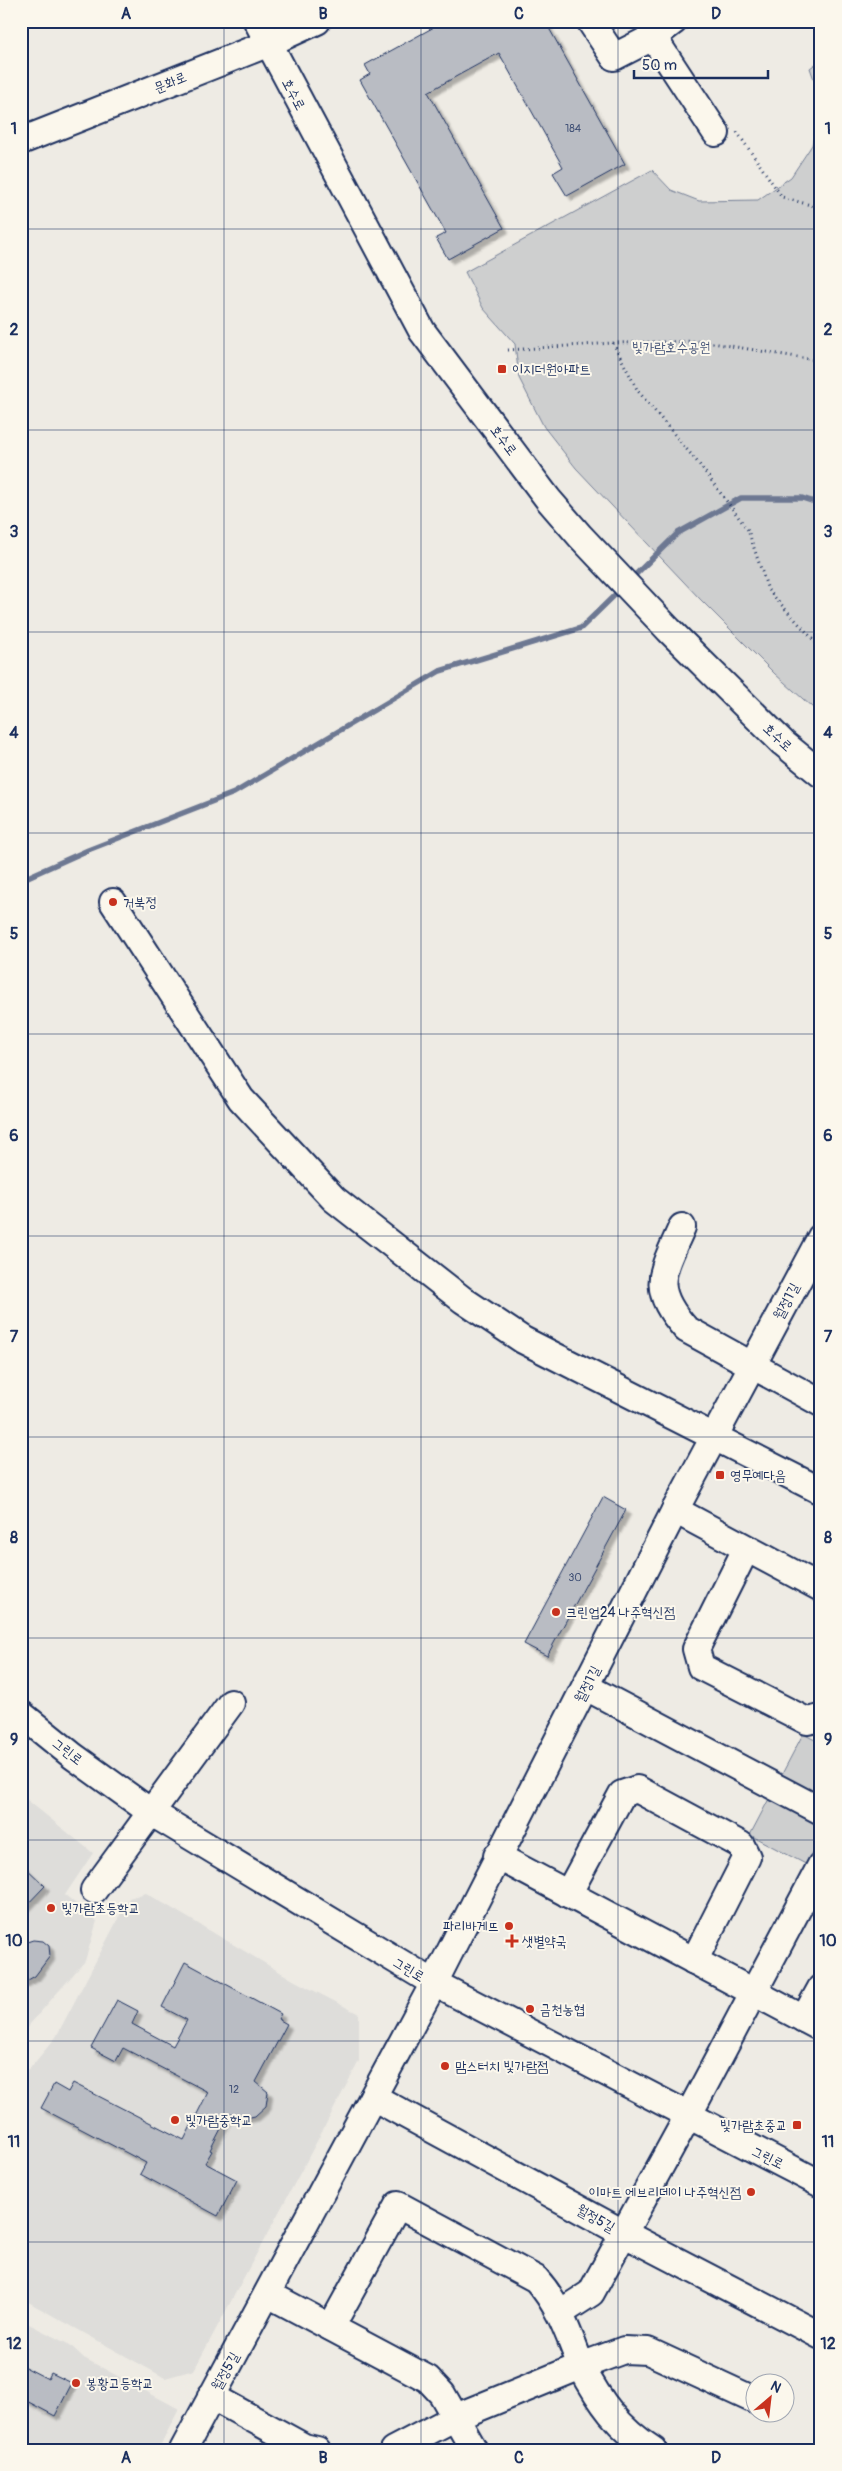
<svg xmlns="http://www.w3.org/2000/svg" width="842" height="2471" font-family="Pangolin,'Poor Story',sans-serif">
<defs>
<filter id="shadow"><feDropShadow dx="4.5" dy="4.5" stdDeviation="1" flood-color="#0004"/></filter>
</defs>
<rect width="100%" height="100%" fill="#eeebe4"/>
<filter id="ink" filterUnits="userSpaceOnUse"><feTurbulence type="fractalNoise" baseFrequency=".02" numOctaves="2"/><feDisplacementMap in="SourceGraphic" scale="10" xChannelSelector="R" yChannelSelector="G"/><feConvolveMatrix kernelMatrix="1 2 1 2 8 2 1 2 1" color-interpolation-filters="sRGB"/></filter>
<g filter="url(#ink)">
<g fill="#deddda">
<path d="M21,1795l72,58 -28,42 32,26 -12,40 -55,63 -9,18z"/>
<path d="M146,1893l149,88 64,33v47l-53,101 -112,208 -29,8 -144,-80v-219l35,-42 73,-139z"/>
<path d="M21,2320l49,25 14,13 95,51 -21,41h-137z"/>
</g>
<g fill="#cecfcf" stroke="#747f96">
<path d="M821,60v655l-46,-41 -75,-75 -124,-131 -32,-41 -25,-49 -4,-34 -32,-36 -18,-36 187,-102 19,20 28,11 59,-1 33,-23 21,-32 8,-36 -4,-24 -6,-17z"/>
<path d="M803,1734l18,9v129l-71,-37z"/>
</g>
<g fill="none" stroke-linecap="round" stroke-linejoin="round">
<g stroke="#6d7892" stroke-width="5.5">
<path d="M630,580l48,-47 63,-35h61l19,6"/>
<path d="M21,880l67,-30 146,-57 206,-122 141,-43 41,-40"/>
</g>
</g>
<g fill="#b9bcc3" stroke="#1b2f5e" filter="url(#shadow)">
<path d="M445,21h100l80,143 -58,32 -14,-23 10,-6 -64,-114 -71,39 76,136 -56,31 -12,-21 10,-5 -86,-153 10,-6 -5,-9z"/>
<path d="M603,1497l23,13 -79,146 -23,-12z"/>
<path d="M21,1863l24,23 -24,25z"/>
<path d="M33,1940l10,1 6,5 1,10 -15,20 -14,8v-40z"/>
<path d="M185,1962l96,52 -3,5 9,5 -31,58 12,10 -2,14 -11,10 -9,2 -17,-5 -19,37 2,1 -7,12 32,17 -19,36 -78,-42 6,-11 -105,-55 13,-24 14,8 5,-9 111,57 24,-48 -85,-44 -7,13 -25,-13 26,-48 21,11 -6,13 41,22 14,-26 -25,-13z"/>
<path d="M21,2365l27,14 3,-6 21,10 -17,33 -34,-18z"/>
</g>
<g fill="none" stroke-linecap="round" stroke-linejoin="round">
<defs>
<g id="minor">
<path d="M257,21l165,310 126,168 32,37 89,94 114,113 38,31"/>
<path d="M590,21l24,36 39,-20 21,-16"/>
<path d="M653,37l63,96"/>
<path d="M21,141l246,-97 50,-23"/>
<path d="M113,902l128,197 93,100 129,101 60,40 298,151"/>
<path d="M682,1227c-20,46 -33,60 4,102l135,74"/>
<path d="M675,1510l146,78"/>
<path d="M746,1549l-50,100 5,18 106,54 14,-3"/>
<path d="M586,1687l235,124"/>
<path d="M21,1714l52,42 79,57 282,170 387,201"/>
<path d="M497,1856l324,172"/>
<path d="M94,1890l137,-187"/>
<path d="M568,1894l54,-100 15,-5 104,56 6,12 -53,104"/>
<path d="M804,2019l17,-31"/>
<path d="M373,2097l250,136 198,103"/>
<path d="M268,2294l160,85 14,15 32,56"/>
<path d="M560,2313l31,-20 97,-177 133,-251"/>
<path d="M331,2327l67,-122 138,74c23,25 33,56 45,87l43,-16 24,1 106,49"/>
<path d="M211,2396l93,51 13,3"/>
<path d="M183,2450l251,-467 241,-473 146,-273"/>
<path d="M393,2450l63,-33 125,-51c19,36 37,62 72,84"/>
</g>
</defs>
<use href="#minor" stroke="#1b2f5e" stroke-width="30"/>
<g stroke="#1b2f5e" stroke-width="3" stroke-dasharray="1 4" stroke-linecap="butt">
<path d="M737,132l45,65 39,11"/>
<path d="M613,343l25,48 61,73 49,66 20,60 53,58"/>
<path d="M508,350l105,-7 87,-2 121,20"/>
</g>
<use href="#minor" stroke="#fbf7ec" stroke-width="26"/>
</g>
</g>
<path fill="none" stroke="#1b2f5e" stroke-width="1" stroke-opacity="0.55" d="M224,21v2429M421,21v2429M618,21v2429M21,229h800M21,430h800M21,632h800M21,833h800M21,1034h800M21,1236h800M21,1437h800M21,1638h800M21,1840h800M21,2041h800M21,2242h800"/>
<g fill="#c8321e" stroke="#fbf7ec" stroke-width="2">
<rect x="497" y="364" width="10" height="10" rx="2.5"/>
<circle cx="113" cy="902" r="5"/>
<rect x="715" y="1470" width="10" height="10" rx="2.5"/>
<circle cx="556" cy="1612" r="5"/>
<circle cx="51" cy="1908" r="5"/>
<circle cx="509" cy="1926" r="5"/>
<path d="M509.5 1933.5h5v5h5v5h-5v5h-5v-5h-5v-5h5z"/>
<circle cx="530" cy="2009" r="5"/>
<circle cx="445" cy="2066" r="5"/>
<circle cx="175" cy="2120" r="5"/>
<rect x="792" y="2120" width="10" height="10" rx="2.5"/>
<circle cx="751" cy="2192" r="5"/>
<circle cx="76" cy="2383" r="5"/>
</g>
<g text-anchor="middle" stroke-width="4" stroke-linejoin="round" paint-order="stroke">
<g font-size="11" fill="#425277">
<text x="573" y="132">184</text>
<text x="575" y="1581">30</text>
<text x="234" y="2093">12</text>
</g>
<g font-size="14" fill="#1b2f5e" stroke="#fbf7ec">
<text transform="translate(170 82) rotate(-22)" y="5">문화로</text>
<text transform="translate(294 94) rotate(62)" y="5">호수로</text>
<text transform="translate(504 440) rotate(53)" y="5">호수로</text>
<text transform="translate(778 737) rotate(43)" y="5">호수로</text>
<text transform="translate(786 1301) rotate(-62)" y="5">월정1길</text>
<text transform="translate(587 1684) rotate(-63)" y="5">월정1길</text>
<text transform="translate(68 1751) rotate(38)" y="5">그린로</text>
<text transform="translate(409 1969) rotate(31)" y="5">그린로</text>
<text transform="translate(768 2157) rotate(27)" y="5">그린로</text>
<text transform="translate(596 2218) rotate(29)" y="5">월정5길</text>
<text transform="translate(225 2371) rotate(-61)" y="5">월정5길</text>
</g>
<g font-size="14" fill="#48577a" stroke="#fbf7ec">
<text x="671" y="352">빛가람호수공원</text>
</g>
<g font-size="14" fill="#1b2f5e" stroke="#fbf7ec" text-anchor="start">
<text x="512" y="374">이지더원아파트</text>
<text x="123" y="907">거북정</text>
<text x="730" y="1480">영무예다음</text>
<text x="566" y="1617">크린업24 나주혁신점</text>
<text x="61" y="1913">빛가람초등학교</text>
<text x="499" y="1931" text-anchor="end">파리바게뜨</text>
<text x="522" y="1946">샛별약국</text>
<text x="540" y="2014">금천농협</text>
<text x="455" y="2071">맘스터치 빛가람점</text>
<text x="185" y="2125">빛가람중학교</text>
<text x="787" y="2130" text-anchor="end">빛가람초중교</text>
<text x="741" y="2197" text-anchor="end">이마트 에브리데이 나주혁신점</text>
<text x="86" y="2388">봉황고등학교</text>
</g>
</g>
<rect width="842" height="2471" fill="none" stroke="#fbf7ec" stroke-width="55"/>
<g transform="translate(770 2398) rotate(28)"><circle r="24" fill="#fbf7ec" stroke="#a1a7b3"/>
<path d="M0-4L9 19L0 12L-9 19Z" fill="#c8321e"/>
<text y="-8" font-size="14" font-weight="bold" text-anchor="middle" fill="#1b2f5e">N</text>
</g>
<path d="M634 70v8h134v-8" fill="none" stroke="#1b2f5e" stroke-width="2.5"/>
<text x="642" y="70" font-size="15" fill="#1b2f5e" stroke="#fbf7ec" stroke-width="4" paint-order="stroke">50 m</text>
<rect x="28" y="28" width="786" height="2416" fill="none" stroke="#1b2f5e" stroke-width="2"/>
<g font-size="16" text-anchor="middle" font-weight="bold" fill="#1b2f5e">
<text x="126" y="19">A</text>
<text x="323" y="19">B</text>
<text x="519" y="19">C</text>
<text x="716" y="19">D</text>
<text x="14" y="134">1</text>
<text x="828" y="134">1</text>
<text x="14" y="335">2</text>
<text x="828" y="335">2</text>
<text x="14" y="537">3</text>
<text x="828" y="537">3</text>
<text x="14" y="738">4</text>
<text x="828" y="738">4</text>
<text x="14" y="939">5</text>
<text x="828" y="939">5</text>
<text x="14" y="1141">6</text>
<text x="828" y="1141">6</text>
<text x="14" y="1342">7</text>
<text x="828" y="1342">7</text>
<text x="14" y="1543">8</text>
<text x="828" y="1543">8</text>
<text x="14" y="1745">9</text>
<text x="828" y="1745">9</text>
<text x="14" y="1946">10</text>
<text x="828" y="1946">10</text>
<text x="14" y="2147">11</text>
<text x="828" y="2147">11</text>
<text x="14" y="2349">12</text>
<text x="828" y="2349">12</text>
<text x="126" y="2463">A</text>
<text x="323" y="2463">B</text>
<text x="519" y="2463">C</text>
<text x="716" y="2463">D</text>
</g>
</svg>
